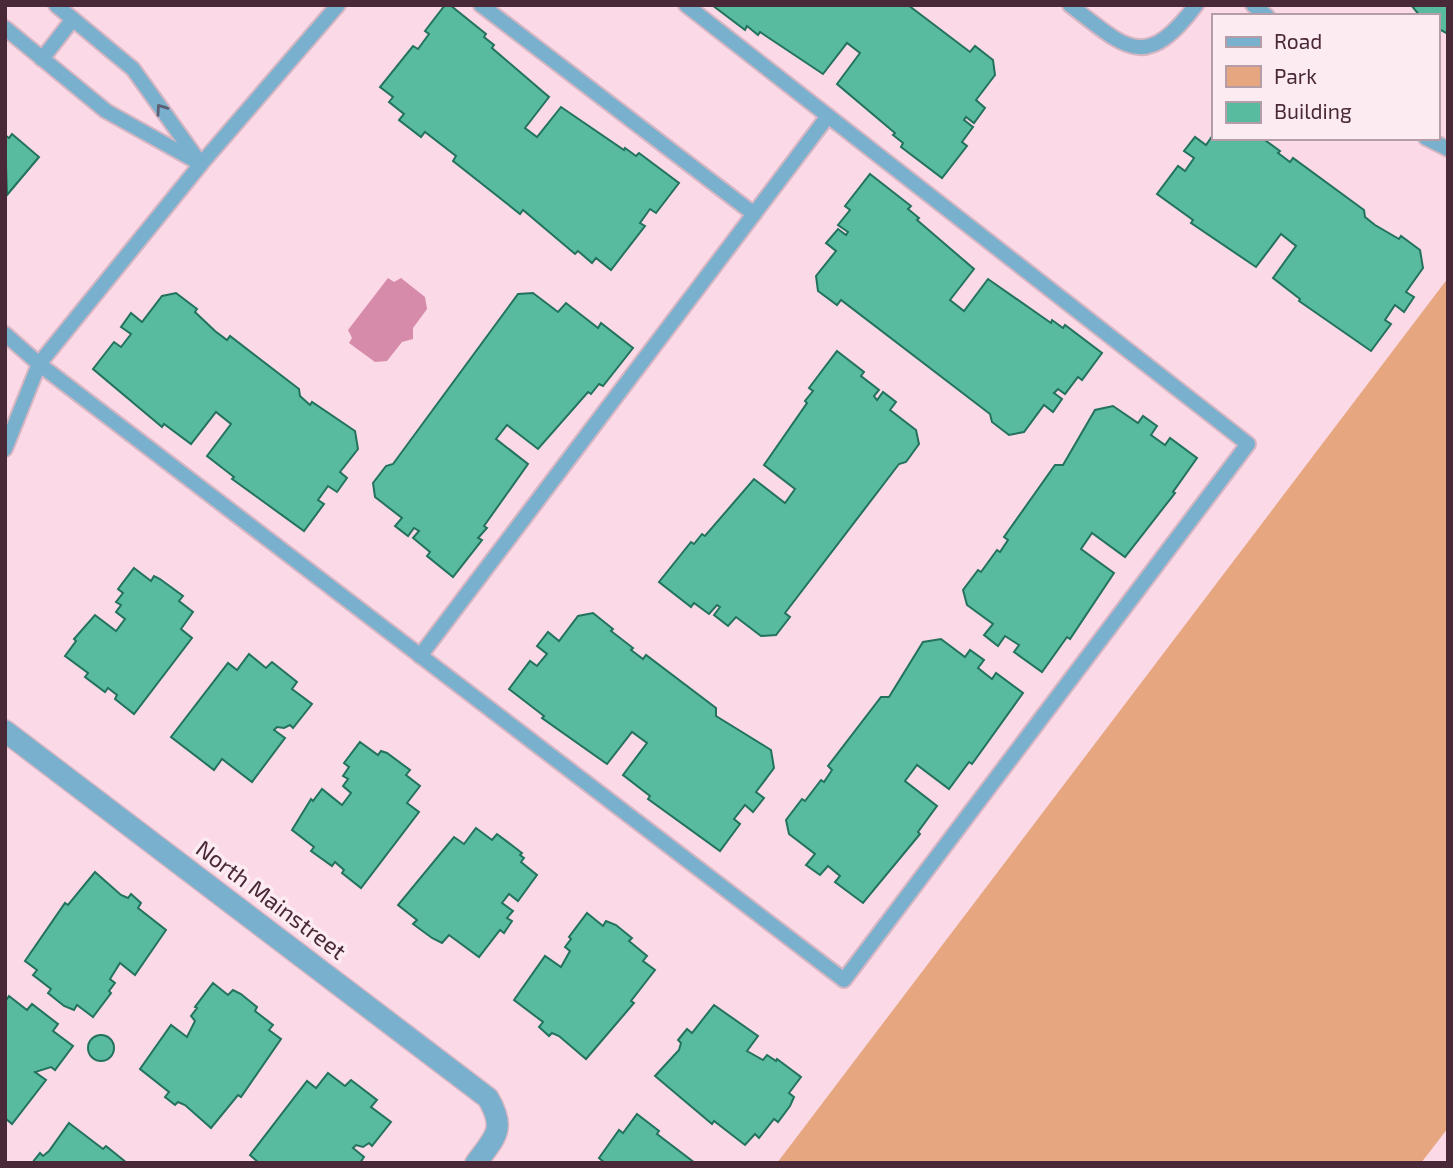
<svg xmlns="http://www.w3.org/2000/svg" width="1453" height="1168" font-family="'Exo 2',sans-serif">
<rect width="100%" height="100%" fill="#fbd9e6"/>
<path fill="#e6a780" d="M1448,278v850l-27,35h-644z"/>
<path fill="#d78bab" d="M388,278l6,4 7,-4 24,19 2,12 -14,19v11l-11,3 -15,19 -12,1 -26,-19 3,-5 -4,-8z"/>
<g fill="#58ba9f" stroke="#23725e" stroke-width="2">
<path d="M445,5h5l36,29 -2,3 10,8 -2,3 57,49 -24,31 12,9 24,-30 63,43 1,-2 11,8 3,-3 40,30 -23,30 -6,-4 -10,14 5,3 -34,44 -15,-12 -4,5 -14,-12 -3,3 -52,-44 -3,4 -67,-53 3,-5 -31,-24 -4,5 -22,-17 5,-6 -15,-12 4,-5 -13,-10 33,-41 5,3 11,-15 -4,-3z"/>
<path d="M712,5h196l62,47 5,-6 18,14 2,15 -19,25 9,8 -11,15 -8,-6 -2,3 9,7 -11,15 5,4 -25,32 -41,-31 2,-4 -10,-8 2,-2 -58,-49 23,-31 -13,-10 -24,31 -63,-42 -2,3 -11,-9 -2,4z"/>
<path d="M1411,5h37v29l-11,-6v-12h-17z"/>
<path d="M12,134l27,23 -32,38 -2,-60 4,3z"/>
<path d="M1213,135v3h49l18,13 -2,2 12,9 3,-4 71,52 1,7 10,8 24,14 2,-3 19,14 3,18 -17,24 8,5 -10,15 -9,-7 -10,15 6,4 -20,27 -72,-50 1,-2 -27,-21 23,-32 -15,-12 -25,33 -65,-44 2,-3 -36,-26 21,-28 7,5 9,-13 -10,-7 11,-14 11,8z"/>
<path d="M870,174l41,32 -3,3 11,9 -2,2 57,49 -24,31 14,11 24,-32 63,44 1,-3 11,8 2,-3 37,28 -20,27 -4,-3 -13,17 -7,-5 -4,4 8,6 -9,13 -9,-7 -20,27 -15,3 -17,-13 -2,-8 -149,-114 -4,5 -19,-14 -2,-15 20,-25 -10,-8 12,-14 8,6 2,-3 -10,-7 12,-15 -5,-4z"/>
<path d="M176,293l21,16 -2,3 20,19 12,9 3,-4 69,53 1,7 10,9 2,-3 43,29 3,18 -18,23 7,6 -10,14 -9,-6 -10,14 6,4 -20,27 -72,-52 2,-2 -27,-21 24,-32 -15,-12 -25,32 -27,-20 -2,3 -69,-58 21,-27 7,5 10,-13 -10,-7 10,-14 11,9 20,-26z"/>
<path d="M533,293l25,19 8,-9 32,25 3,-5 32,25 -30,38 -4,-2 -8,10 -3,-2 -50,57 -31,-24 -11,14 32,25 -44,62 3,2 -9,10 4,2 -29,37 -26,-21 3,-4 -17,-14 6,-7 -5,-3 -6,8 -13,-10 7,-8 -27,-21 -2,-14 13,-17 7,-2 125,-170z"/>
<path d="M837,351l27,21 -3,4 18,14 -5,6 3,4 6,-8 13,10 -6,8 26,20 3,14 -13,18 -7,2 -114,149 5,4 -14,18 -15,1 -25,-19 -8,9 -14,-11 6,-8 -3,-2 -8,9 -15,-11 -3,4 -32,-25 32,-40 3,2 8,-10 3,2 49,-57 31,24 10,-14 -31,-24 43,-62 -2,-2 8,-10 -4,-3z"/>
<path d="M1113,406l25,17 5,-7 14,10 -6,9 14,10 5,-7 27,20 -24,34 2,1 -50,64 -33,-24 -11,16 33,24 -44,66 -3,-2 -25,35 -28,-20 5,-7 -14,-9 -7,10 -14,-11 9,-11 -26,-19 -4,-15 15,-20 3,2 16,-22 3,2 8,-12 -4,-3 51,-72h8l32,-55z"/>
<path d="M134,568l17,13 3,-5 6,3 23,17 -4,5 14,11 -12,17 11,9 -58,76 -19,-15 2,-4 -9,-7 -3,4 -20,-15 3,-4 -23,-17 11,-15 -2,-2 21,-24 21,16 9,-12 -9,-7 5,-7 -5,-3 7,-9 -5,-4z"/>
<path d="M593,613l20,16 -2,2 22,17 -2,2 12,9 3,-4 70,53v8l55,34 3,18 -18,24 8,6 -11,14 -8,-7 -11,14 6,5 -20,27 -72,-52 2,-3 -27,-21 24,-32 -15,-11 -25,32 -65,-46 2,-2 -35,-27 21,-28 7,5 10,-12 -10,-8 11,-14 11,9 19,-25z"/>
<path d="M941,639l24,18 5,-7 14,10 -6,8 14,11 4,-6 27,20 -51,71 -3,-2 -20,27 -32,-24 -12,16 32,25 -19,26 2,2 -57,69 -28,-21 5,-6 -12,-10 -8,9 -14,-10 9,-11 -26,-20 -3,-14 16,-21 3,2 16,-21 3,2 8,-12 -4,-4 53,-69h8l34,-55z"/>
<path d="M249,654l17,14 6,-6 25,20 -5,7 20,15 -19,24 -3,-3 -6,3 -7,-1 -3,3 11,8 -33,44 -30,-23 -8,11 -43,-33 57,-74 9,7z"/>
<path d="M360,742l18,13 3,-4 6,2 23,17 -4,5 14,11 -13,17 12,9 -58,76 -19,-15 2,-3 -9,-8 -3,4 -21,-15 3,-4 -22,-17 19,-31 2,2 9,-12 20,16 9,-12 -8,-7 5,-7 -5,-3 6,-9 -5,-4z"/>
<path d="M476,828l16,12 5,-6 25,19 -2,2 4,3 -3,4 16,13 -19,26 -9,-7 -7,9 11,8 -6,7 5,3 -8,12 -4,-3 -21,27 -30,-22 -7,8 -10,-5 -19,-14 4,-4 -19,-15 56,-68 10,7z"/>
<path d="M95,872l26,23 7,3 3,-4 10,9 -3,5 28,22 -31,45 -15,-12 -10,16 5,4 -6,8 2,2 -18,24 -16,-12 -3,5 -10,-4 -16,-13 3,-4 -18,-14 4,-5 -12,-9 40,-58 3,2z"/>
<path d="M587,913l16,13 3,-5 10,4 16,13 -3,3 18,15 -4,5 12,9 -24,31 3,2 -48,56 -27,-23 -7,-3 -3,3 -10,-9 4,-5 -29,-22 31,-44 16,11 9,-16 -5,-4 6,-8 -2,-2z"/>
<path d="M213,983l15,12 5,-5 8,4 16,13 -2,4 18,14 -4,5 12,9 -40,58 -3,-2 -27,33 -26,-23 -7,-3 -3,3 -10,-8 4,-5 -29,-23 31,-44 16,12 8,-16 -4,-5 6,-8 -2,-1z"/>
<path d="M9,996l18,14 5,-6 26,20 -5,7 20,15 -18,24 -4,-3 -16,5 11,8 -34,44 -7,-6v-116z"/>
<path d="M714,1005l44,31 -11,15 16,9 4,-5 9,6 1,-2 24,18 -12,16 5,4 -4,9 -12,16 -4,-3 -15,19 -4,-4 -10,11 -31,-24 -2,3 -57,-48 24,-26 2,-7 -3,-3 9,-11 5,4z"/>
<circle cx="101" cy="1048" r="13"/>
<path d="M328,1073l17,13 6,-6 26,20 -6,7 20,15 -19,24 -3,-3 -6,4 -7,-2 -3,3 11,9 -4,6h-101l-9,-8 57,-74 9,7z"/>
<path d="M637,1114l22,17 -2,3 38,29h-90l-6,-5 20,-28 4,3z"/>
<path d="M69,1123l34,26 3,-3 21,17h-95l8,-10 3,3 6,-5z"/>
</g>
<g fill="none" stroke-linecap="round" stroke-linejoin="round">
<defs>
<g id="lane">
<path d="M56,5l77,64 65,91"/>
<path d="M481,5l273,209"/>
<path d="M1070,5c56,43 75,68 126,0"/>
<path d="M1253,5l14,11"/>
<path d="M5,28l101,83 95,53"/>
<path d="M42,59l31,-40"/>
<path d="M1426,138l22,11"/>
<path d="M5,334l34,30 805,616 404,-536 -562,-439"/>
<path d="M5,449l34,-85 162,-200 137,-159"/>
<path d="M420,656l408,-540"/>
</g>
<path id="street" d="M5,731l483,367c18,31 8,38 -12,65"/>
</defs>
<use href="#lane" stroke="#d7b6c3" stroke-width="18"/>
<use href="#street" stroke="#d7b6c3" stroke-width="24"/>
<use href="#lane" stroke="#79b0ce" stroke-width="14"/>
<use href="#street" stroke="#79b0ce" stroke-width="21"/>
</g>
<defs><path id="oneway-chevron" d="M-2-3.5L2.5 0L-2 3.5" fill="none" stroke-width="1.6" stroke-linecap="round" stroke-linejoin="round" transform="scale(1.75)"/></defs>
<use stroke="#5c5f73" href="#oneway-chevron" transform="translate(161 109) rotate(-125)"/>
<g text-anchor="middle" stroke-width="7" stroke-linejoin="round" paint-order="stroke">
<g font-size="23" fill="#492937" stroke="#fdebf2">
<text transform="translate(271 900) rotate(37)" y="8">North Mainstreet</text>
</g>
</g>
<rect width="1453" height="1168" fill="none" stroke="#492937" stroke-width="14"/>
<rect x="1212" y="14" width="228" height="126" fill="#fdebf2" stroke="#b59da7" stroke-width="2"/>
<rect x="1226" y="37" width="35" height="10" fill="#79b0ce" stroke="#b59da7" stroke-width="2"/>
<text x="1274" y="49" font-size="21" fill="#492937">Road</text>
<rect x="1226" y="66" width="35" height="21" fill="#e6a780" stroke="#b59da7" stroke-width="2"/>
<text x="1274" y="84" font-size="21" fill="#492937">Park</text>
<rect x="1226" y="102" width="35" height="21" fill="#58ba9f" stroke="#b59da7" stroke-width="2"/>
<text x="1274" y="119" font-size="21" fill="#492937">Building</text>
</svg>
